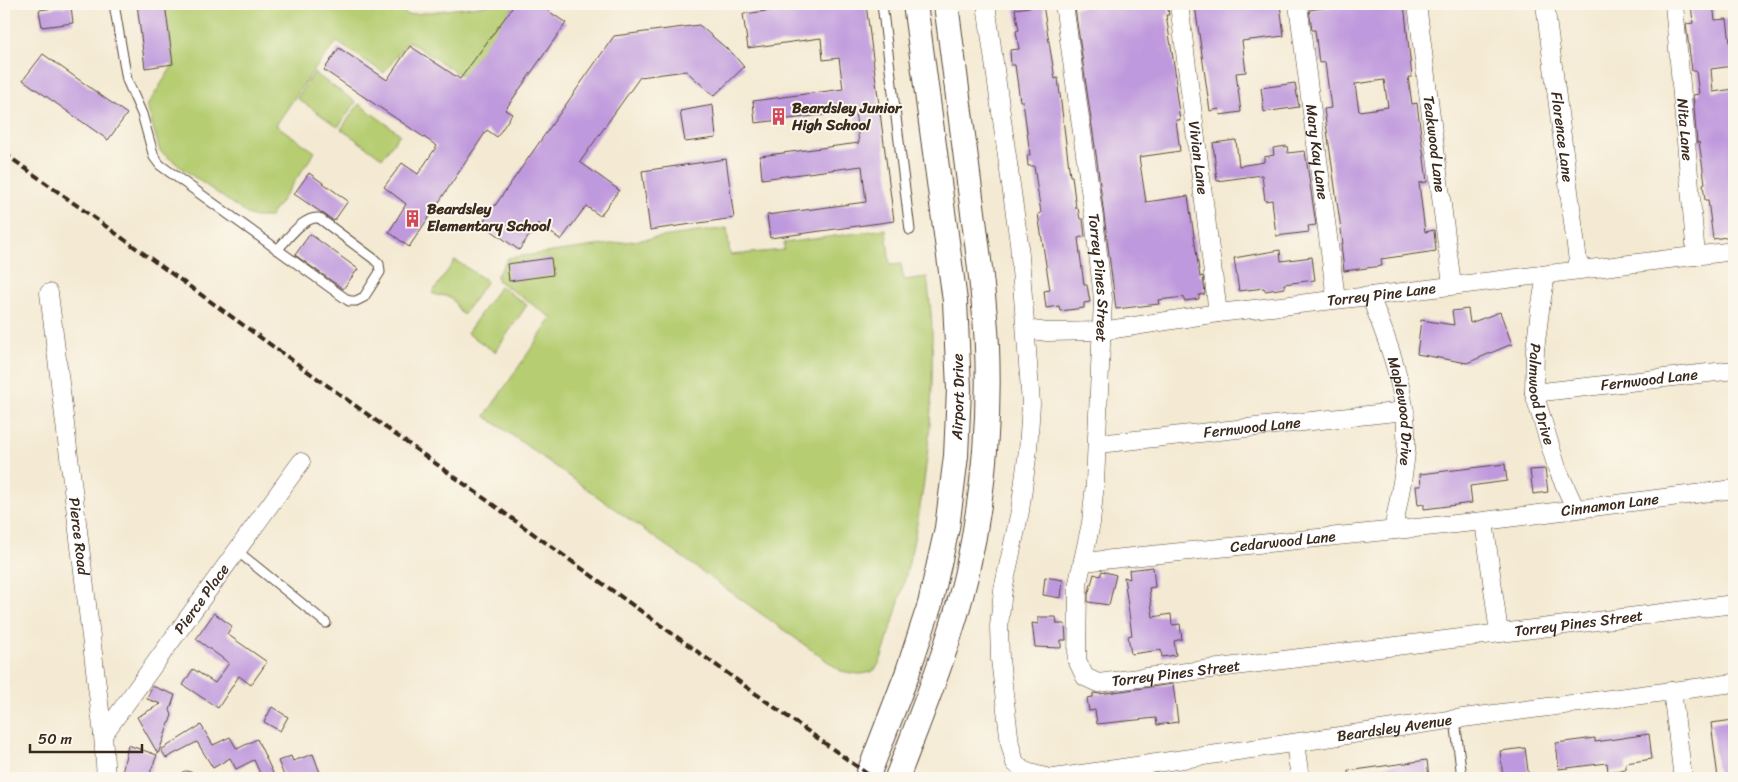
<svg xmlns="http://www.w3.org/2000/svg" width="1738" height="782" font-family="Sriracha,sans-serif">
<rect width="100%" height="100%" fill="#fbf7ec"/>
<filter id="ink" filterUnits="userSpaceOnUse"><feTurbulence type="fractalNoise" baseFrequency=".02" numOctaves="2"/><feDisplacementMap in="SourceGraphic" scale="10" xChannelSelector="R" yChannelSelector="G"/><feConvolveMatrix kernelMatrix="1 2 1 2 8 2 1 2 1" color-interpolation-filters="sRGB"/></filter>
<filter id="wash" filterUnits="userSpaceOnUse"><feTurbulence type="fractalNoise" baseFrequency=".0096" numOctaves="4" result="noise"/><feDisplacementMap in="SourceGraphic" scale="20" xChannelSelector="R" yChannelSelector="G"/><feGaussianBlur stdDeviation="1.12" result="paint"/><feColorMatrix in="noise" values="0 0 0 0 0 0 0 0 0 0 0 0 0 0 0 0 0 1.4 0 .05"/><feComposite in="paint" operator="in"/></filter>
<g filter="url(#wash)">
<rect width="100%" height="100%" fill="#f4ead3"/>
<g fill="#b6cd72" stroke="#787c48">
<path d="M165,4h215l17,1 10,10 87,-11h21l-52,73 -55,-36 -24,32 -47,-31 -24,29 -37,54 39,27 -45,65h-15l-8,-3 -57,-40 -30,-23 -13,-45 26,-41z"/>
<path d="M314,73l42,29 -18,25 -41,-29z"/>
<path d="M359,104l41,30 -18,24 -41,-29z"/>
<path d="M727,228l3,27 54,-5v-7l102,-14 4,36 11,-1 3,16 23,-3c2,19 5,38 5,57 3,98 -11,197 -40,291 -4,10 -10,40 -18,45 -11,7 -22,3 -33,1l-356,-255 67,-98 -55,-38v-5l11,-17z"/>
<path d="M455,260l32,21 -24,34c-7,-5 -6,-14 -15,-18 -6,-3 -10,0 -16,-4z"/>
<path d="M500,286l27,19 -32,47 -28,-19z"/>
</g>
<g id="blocks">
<g fill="#bf99dd" fill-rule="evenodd">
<path d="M137,4h28l8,60 -28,4z"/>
<path d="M515,4h23l28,19 -61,87 7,4 -15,23 -10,-7 -78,117 -20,-15 17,-28 -22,-17 18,-24 16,11 19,-28 -113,-76 15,-22 48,32 23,-34 50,33z"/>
<path d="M823,4h43l28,217 -124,17 -3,-23 99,-13 -4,-36 -100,13 -2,-23 99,-13 -4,-32 -100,12 -2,-22 90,-12 -4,-31 -16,2 -2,-22 -73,10 -5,-34z"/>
<path d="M1081,4h86l2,11h-3l11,69 -2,1 5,35h-4l4,31 -41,6 7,45 42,-6 12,81 3,-1 2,18 -6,1v4l-15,2v-4l-26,3 1,4 -43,5 -19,-148 -22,-153 7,-1z"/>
<path d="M1213,4h67l4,32 -42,5 4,31 -10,1 5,39 -21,3 -1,-6 -9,2 -15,-105z"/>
<path d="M1371,4h33l8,73h-4l4,27 5,-1 10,79 -8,1 6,49 9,-2 2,21 -55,8 1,7 -38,5 -3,-27h2l-19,-135 7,-1 -5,-38 -1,-8 -6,1 -4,-33h-3l-3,-20 36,-5 1,4 25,-4zM1384,80l4,27 -29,4 -4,-27z"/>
<path d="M1691,4h22l2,16 12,-1 6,47 -22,3 2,23 21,-3v147l-21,3 -5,-39h-3l-2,-16 2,-1 -6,-41 -2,1 -4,-48 6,-1 -3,-23h-4l-6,-47 7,-1z"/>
<path d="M1043,5l12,74 3,-1 12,98h2l4,32h2l2,11h3l2,17 -7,2 6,47h3l3,17 -6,1v5l-24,3 -1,-5 -13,2 -2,-17 6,-1 -12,-76 3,-1 -7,-47h-6l-1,-11h3l-7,-54h-3l-5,-36h-4l-1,-15 9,-1 -3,-18 3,-1 -4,-21z"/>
<path d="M71,6l2,17 -31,4 -3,-17z"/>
<path d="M699,25l34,29 11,13 -30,29 -28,-25 -46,6 -60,85 39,28 -19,26 -14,-10 -25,34 -23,-17 -19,27 -37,-26 132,-188z"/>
<path d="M43,54l84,60 -19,26 -85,-60z"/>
<path d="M1295,83l4,24 -35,5 -3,-24z"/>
<path d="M713,105l3,33 -31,4 -5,-31z"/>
<path d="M1236,140l3,26 25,-4v-5l10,-2 -1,-7 14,-2 1,7 17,-2 11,74 -8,1 1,6 -33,4 -4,-36 -7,1 -3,-26 -45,6 -4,-38z"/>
<path d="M726,159l8,59 -84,12 -8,-59z"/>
<path d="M309,173l39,28 -14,20 -40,-27z"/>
<path d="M310,234l48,35 -15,20 -48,-34z"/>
<path d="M1280,250l1,11 31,-4 3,23 -31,4 1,4 -20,3 -1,-3 -25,3 -5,-33z"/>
<path d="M551,258l2,17 -44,6 -2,-17z"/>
<path d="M1468,309l2,14 30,-11 12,32 -45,19 -50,-9 4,-34 33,5 -2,-14z"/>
<path d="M1505,464l2,17 -37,5 2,17 -48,6v-5l-6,1 -2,-19h5l-1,-12z"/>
<path d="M1545,469l3,23 -15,2 -3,-24z"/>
<path d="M1153,567l2,20 -6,1 4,29 18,-3 1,11 8,-1 2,15 -8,2 2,14 -14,2 -1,-7 -30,4 -3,-18 4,-1 -8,-58 6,2 -1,-9z"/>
<path d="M1102,571l14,4 -7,30 -21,-3v-7l6,-21 6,2z"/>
<path d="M1045,577l18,3 -2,18 -18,-3z"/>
<path d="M214,613l18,13 -5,8 40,28 -16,23 -12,-9 -21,32 -35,-23 10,-16 22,14 14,-20 -33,-24z"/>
<path d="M1038,617h18l1,7h8l1,16h-5v8l-26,-1 -3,-24 6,1z"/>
<path d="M1173,684l5,38 -21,3 -1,-7 -59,6 -2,-14 -6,1 -2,-13 6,-1v-4l6,1z"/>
<path d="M152,686l23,9 -5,15 2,5 -14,39 -21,-37 24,-13 -14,-5z"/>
<path d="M272,707l16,10 -8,14 -16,-9z"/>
<path d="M1734,720v58h-16l-7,-55z"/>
<path d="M201,725l12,20 17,-8 7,12 20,-10 16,34 -11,5 -8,-18 -18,9 -6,-11 -17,10 -16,-26 -31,16 -5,-8z"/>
<path d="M1649,734l3,25 -26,4v6l-18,3 -1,-9 -48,6 -3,-26 39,-5v4z"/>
<path d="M128,745l29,10 -9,23h-27z"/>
<path d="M1525,748l4,30h-26l-3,-27z"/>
<path d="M313,754l9,24h-37l-7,-17 13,-5 2,5z"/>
<path d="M1427,760l2,18h-80l-1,-7z"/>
</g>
</g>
</g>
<g filter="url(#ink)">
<use href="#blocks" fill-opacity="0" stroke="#574739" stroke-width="1"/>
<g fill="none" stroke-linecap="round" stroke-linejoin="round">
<defs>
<g id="service">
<path d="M114,4l13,76 15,34 12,43 6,8c63,46 126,91 189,136h7l8,-4 16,-25 -1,-8 -5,-5 -55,-41c-16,-2 -31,21 -42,32"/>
<path d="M882,4l28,226"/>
<path d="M237,551l89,72"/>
<path d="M1455,719l7,59"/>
<path d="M186,778v-2l7,2"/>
</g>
<g id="minor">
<path d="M986,4l33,239 12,161 -3,46 -8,61 -17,79 -4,36 1,33 10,85 5,19 11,9 23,6"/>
<path id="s1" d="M1064,4l30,214 9,81 -8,184 -4,40 -13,60 -1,77 8,17 13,6 636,-79"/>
<path id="s2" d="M1179,4l39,309"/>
<path id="s3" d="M1298,4l38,295"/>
<path id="s4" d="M1417,4l35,281"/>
<path id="s5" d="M1545,4l34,265"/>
<path id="s6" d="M1674,4l22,252"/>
<path id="s7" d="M1546,275l-6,35 -5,40 -1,43 23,75 18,40"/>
<path id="s8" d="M49,293l54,442 3,43"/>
<path id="s9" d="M1370,296c20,50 39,100 36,155 -2,26 -8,53 -13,79"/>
<path id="s10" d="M1026,329l21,3 55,-1 116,-18 152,-17 364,-45"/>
<path id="s11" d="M1534,393l200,-23"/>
<path id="s12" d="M1098,444l307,-33"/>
<path d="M1484,521l15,112"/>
<path id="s13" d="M1083,562l401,-41 250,-32"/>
<path d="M1672,691l11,87"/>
<path id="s14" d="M103,735l198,-273"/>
<path d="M1295,743l5,35"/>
<path id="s15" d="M1054,778l401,-59 279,-36"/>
</g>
<g id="secondary">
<path id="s16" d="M867,778l40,-104 23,-70 17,-76 9,-72 3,-67 -4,-88 -40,-297"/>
<path d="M897,778c25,-66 53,-133 69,-202 17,-75 24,-153 21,-229 -2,-48 -9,-95 -15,-142 -9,-67 -17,-134 -26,-201"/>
</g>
</defs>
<use href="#service" stroke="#574739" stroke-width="11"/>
<use href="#minor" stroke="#574739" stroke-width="19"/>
<use href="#secondary" stroke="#574739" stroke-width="26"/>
<use href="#service" stroke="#fff" stroke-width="9"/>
<use href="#minor" stroke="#fff" stroke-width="18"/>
<use href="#secondary" stroke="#fff" stroke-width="24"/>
<path stroke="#3b2a1e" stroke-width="4" stroke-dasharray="8 4" stroke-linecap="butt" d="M4,153l869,625"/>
</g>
</g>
<defs>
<symbol id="building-bare" viewBox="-9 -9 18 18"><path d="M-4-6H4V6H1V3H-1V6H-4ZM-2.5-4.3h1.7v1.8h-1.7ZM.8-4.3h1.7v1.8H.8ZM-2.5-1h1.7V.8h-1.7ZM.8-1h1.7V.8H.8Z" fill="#d1495b" stroke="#fbf7ec" stroke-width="2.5" paint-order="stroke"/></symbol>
</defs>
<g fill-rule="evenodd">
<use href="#building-bare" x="766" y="104" width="25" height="25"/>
<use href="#building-bare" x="400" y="206" width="25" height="25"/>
</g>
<g text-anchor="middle" stroke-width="4" stroke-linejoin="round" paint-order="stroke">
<g font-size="15" font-weight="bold" fill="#3b2a1e" stroke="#fbf7ec" text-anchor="start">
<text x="792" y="113">Beardsley Junior<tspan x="792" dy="17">High School</tspan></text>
<text x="427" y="214">Beardsley<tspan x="427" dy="17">Elementary School</tspan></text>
</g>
<g font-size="15" fill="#3b2a1e" stroke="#fbf7ec">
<text dy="5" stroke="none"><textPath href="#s6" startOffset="126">Nita Lane</textPath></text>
<text dy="5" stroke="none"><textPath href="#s5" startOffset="134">Florence Lane</textPath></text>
<text dy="5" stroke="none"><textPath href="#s4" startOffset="141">Teakwood Lane</textPath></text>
<text dy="5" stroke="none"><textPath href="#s3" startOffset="149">Mary Kay Lane</textPath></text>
<text dy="5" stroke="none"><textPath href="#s2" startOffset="155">Vivian Lane</textPath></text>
<text dy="5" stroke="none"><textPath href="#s1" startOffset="276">Torrey Pines Street</textPath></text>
<text dy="5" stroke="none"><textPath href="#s10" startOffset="358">Torrey Pine Lane</textPath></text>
<text dy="5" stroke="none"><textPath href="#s11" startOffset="116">Fernwood Lane</textPath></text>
<text dy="5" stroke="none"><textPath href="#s7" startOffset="121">Palmwood Drive</textPath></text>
<text dy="5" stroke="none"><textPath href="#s16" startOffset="395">Airport Drive</textPath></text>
<text dy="5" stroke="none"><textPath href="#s9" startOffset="120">Maplewood Drive</textPath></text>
<text dy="5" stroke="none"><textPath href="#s12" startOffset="155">Fernwood Lane</textPath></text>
<text dy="5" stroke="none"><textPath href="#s13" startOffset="530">Cinnamon Lane</textPath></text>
<text dy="5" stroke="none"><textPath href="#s8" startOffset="245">Pierce Road</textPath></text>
<text dy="5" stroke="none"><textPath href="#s13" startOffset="201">Cedarwood Lane</textPath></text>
<text dy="5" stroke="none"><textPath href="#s14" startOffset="168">Pierce Place</textPath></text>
<text dy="5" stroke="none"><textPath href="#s1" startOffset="1178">Torrey Pines Street</textPath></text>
<text dy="5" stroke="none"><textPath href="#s1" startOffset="772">Torrey Pines Street</textPath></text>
<text dy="5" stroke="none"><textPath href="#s15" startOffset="344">Beardsley Avenue</textPath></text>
</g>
</g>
<rect width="1738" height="782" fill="none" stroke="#fbf7ec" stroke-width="20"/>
<path d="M30 744v8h112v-8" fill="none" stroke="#3b2a1e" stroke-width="2.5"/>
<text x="38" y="744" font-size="15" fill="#3b2a1e" stroke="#fbf7ec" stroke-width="4" paint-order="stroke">50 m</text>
</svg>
